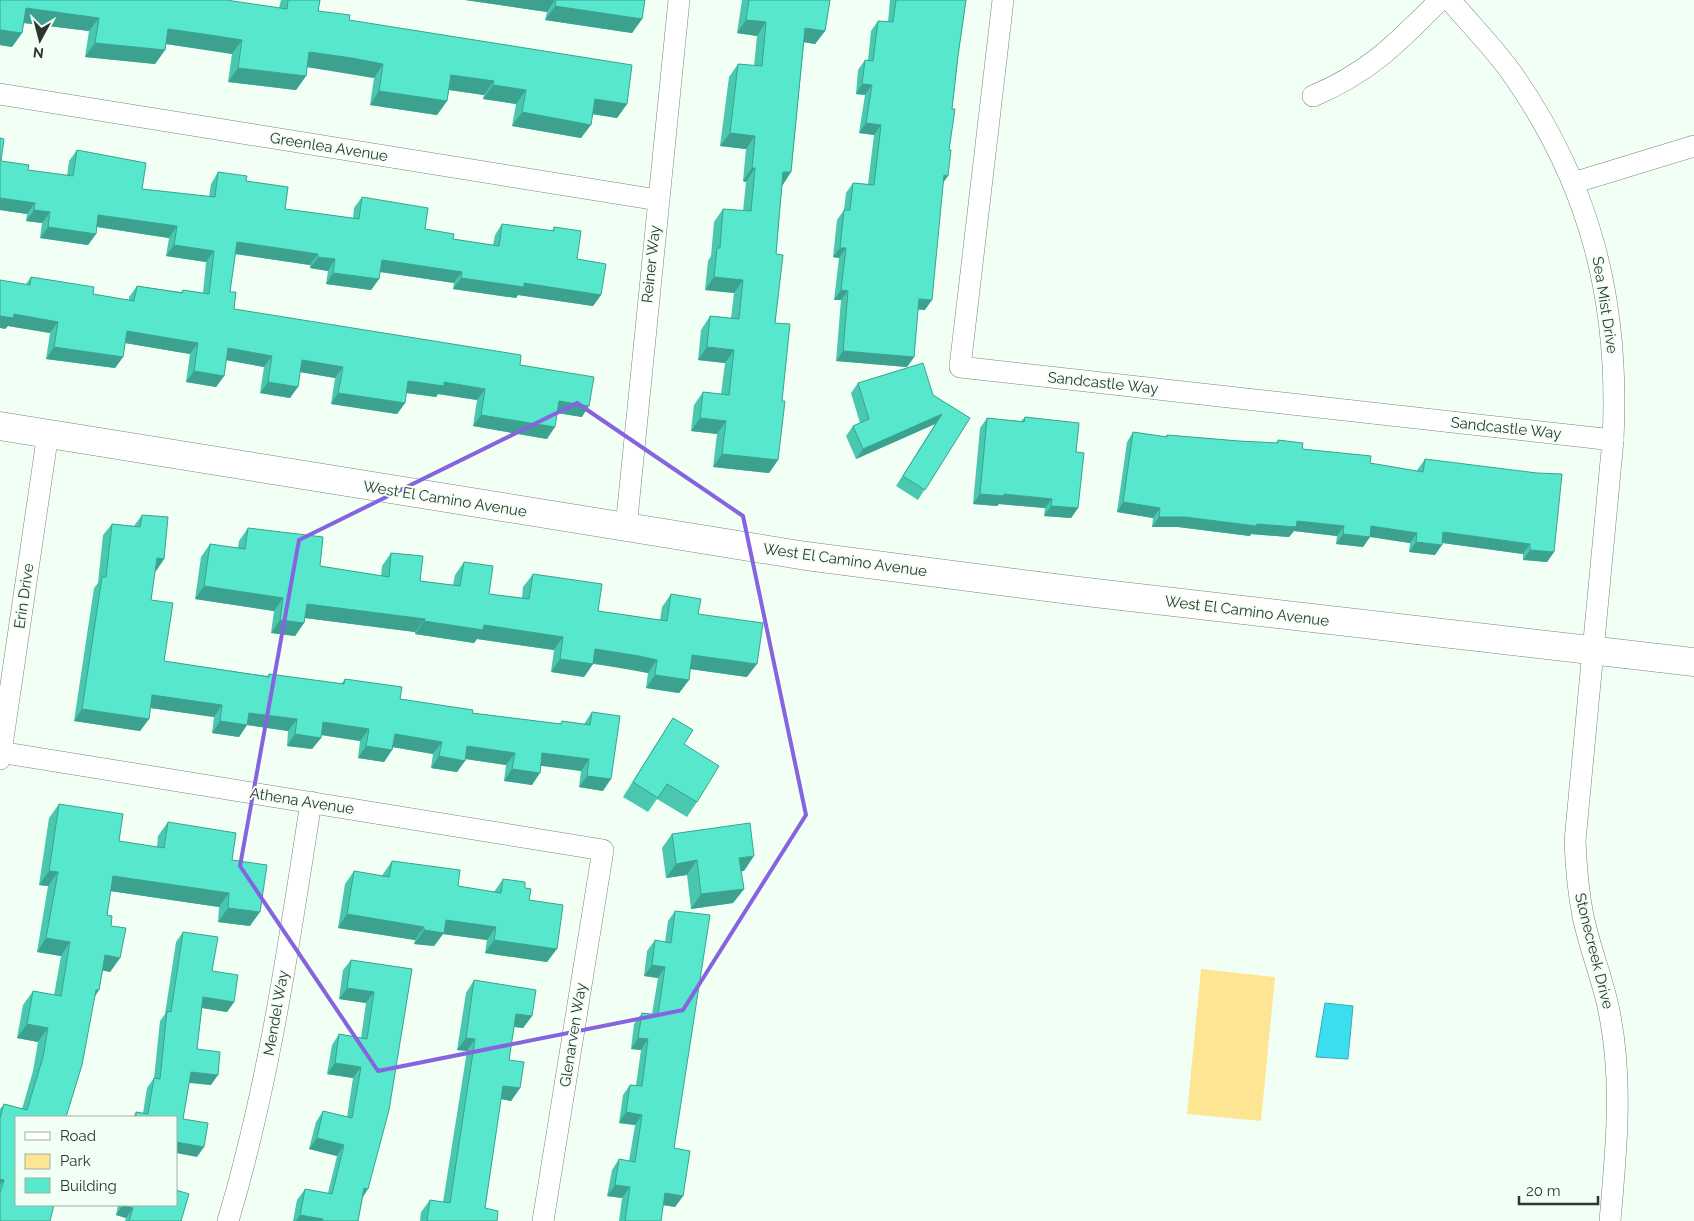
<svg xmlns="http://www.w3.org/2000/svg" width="1694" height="1221" font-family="Raleway,sans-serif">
<rect width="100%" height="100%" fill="#f2fff4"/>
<path fill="#fee593" d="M1201,969l74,8 -14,144 -74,-7z"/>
<path fill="#3dddf0" stroke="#39abb6" d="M1325,1003l28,3 -5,53 -32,-2z"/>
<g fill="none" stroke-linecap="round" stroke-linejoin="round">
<defs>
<g id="minor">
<path d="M1003,0l-43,367 653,73"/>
<path d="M1450,0c20,24 43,47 61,72 80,113 109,231 102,368l-38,401c1,25 3,50 8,75 7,34 21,66 27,100 13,68 6,136 0,205"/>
<path d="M0,94l658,106"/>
<path d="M1313,96c57,-24 84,-53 127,-96"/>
<path d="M1573,183l121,-37"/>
<path d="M626,528l53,-528"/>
<path d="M0,752l603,98 -60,371"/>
<path d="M0,759l48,-326"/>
<path d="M228,1221c41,-137 61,-278 83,-419"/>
</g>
<path id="secondary" d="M0,426l806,130 272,35 616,71"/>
</defs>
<use href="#minor" stroke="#78867a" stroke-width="22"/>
<use href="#secondary" stroke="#78867a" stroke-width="29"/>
<use href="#minor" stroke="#fff" stroke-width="21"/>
<use href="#secondary" stroke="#fff" stroke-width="28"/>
</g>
<g fill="#4ac7af">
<path d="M0,0l279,8 2,-8h39l-2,11 309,93 -10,14 -24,-4 -12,24 -69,-12 4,-22 -33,-5 1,-4 -35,-5 -2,11 -10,14 -67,-10 4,-27 -32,-6 -35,-5 -1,9 -10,14 -68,-8 4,-28 -31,-5 -35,-5 -1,6 -10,14 -70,-7 4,-26 -66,-8 -1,10 -10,14 -12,-2z"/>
<path d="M465,0h180l-3,19 -10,14 -87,-13 2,-8z"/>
<path d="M742,0h88l-5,31 -10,13 -11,-2 -13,130 -9,14 -6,68 -1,69 7,78 -4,59 -9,13 -56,-6 4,-33 -26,-3 3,-26 9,-13 18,2 4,-31 -27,-3 3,-30 9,-14 21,2 3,-25 -29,-3 3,-29 3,-5 3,-34 9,-13 20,2 3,-29 -3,-1 3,-32 -26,-3 9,-69 9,-13 16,2 3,-30 -20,-3z"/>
<path d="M890,0h76l-8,56 -15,127 -18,127 -7,-1 -4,48 -7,10 -71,-6 5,-61h-7l5,-42 -6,-1 4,-37 7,-10 2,-17 7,-10 15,1 6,-49 -15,-2 6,-38 -9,-1 2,-24 7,-10h3l3,-29 7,-10 10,1z"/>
<path d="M0,138l1,23 27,9 39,6 2,-15 8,-11 65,39 67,8 2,-13 7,-12 28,9 39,28 68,9 1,-10 8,-11 63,32 28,10 40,6 2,-10 7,-11 50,7 2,-4 47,68 -8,11 -75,-11 -2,3 -63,-9 1,-6 -74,-11 -1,7 -8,11 -45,-6 2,-13 -18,-3v-3l-75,-11 -5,38 4,17 286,56 62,52 -25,-4 -10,26 -74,-13 4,-26 -39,-6 -2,3 -30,-4 -1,10 -8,11 -66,-10 4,-26 -35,-6 -10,26 -30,-5 4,-26 -38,-7 -2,16 -8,11 -30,-5 4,-28 -65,-11 -2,14 -8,11 -69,-9 4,-26 -42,-7 -3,3 21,-45 5,-7 62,17 36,6v-3l8,-11 44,6 2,-2 20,3 3,-31 -40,-6 3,-18 -72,-11 -1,7 -8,11 -48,-7 2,-15 -16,-2 1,-7 -27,-4z"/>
<path d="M858,383l75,12 37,23 -52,82 -22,-14 39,-62 -79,35 -10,-23 7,-10 7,-3 -9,-30z"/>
<path d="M1025,417l51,35 2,56 -7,10 -27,-2 1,-8 -46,-4 -2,2 -24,-2 7,-76 7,-10 34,3z"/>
<path d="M1133,432l32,5 2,-2 72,6 37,2 2,-3 24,9 68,14 47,8 1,-2 7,-10 129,93 -7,10 -24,-2v-6l-81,-11 -7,12 -26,-3 1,-9 -40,-6 -7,10 -27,-3 1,-8 -43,-5 -5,6 -38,-3 -1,2 -72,-9h-26l1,-9 -36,-6 10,-70z"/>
<path d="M142,515l22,44 -8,12 -1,-1 -4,30 13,61 103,15 2,-2 72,10 4,-5 55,20 72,14 88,11 2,-3 22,3 8,-12 11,79 -24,-4 2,-16 -40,-6 -9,20 -28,-4 2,-16 -41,-6 -8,13 -26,-4 2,-14 -40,-7 -1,3 -8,12 -26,-4 2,-17 -39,-6v3l-9,11 -25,-3 1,-15 -41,-6 -8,12 -27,-4 2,-16 -64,-9 -1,11 -9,12 -66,-10 20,-133 4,-5 5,-48 9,-11 22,2z"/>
<path d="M248,528l72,38 61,10 1,-10 9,-13 29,28 33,4 2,-10 9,-13 25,32 33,4 1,-11 10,-13 65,37 62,9 2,-13 9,-13 27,20 49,63 -57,-8 -1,11 -10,13 -33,-5 2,-15 -18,-4 -37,-5 -9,13 -33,-5 3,-22 -77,-11 -3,4 -59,-9v-2l-110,-14 -1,5 -9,13 -24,-3 3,-22 -79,-12 6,-42 9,-13 28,4 1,-7z"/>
<path d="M673,718l11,26 13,58 -10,15 -30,-18 -9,13 -25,-15 40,-64z"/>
<path d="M59,804l60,37 38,6 1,-11 10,-14 64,38 18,66 -32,-4 1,-15 -108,-16 -4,24 13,43 -10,14 -7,-2 -4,20 -5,8 -94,223v-112l4,-5 18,5 11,-38 5,-29 -21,-4 6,-33 10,-14 21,4 7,-39 -24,-4 11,-66 -9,-1 10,-67z"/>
<path d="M672,834l72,37h-3l3,18 -11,14 -42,6 -4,-34 -21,3 -4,-30z"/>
<path d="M392,861l66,25 36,6 9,-13 22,9 22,74 -62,-9 2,-13 -44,-6 -9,12 -20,-2 1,-4 -77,-12 7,-44 9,-13 28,5 1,-2z"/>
<path d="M675,911l-1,237 9,48 -8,11 -12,-2 -2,16h-42l3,-23 -15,-2 5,-26 7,-11 10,2 6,-36 -16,-2 4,-28 7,-10h6l5,-35 -10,-1 3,-25 8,-11 10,1 6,-36 -14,-2 3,-25 8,-11 10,2 3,-21z"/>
<path d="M183,932l51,70 -7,10 -25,-4 -5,41 14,36 -22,-2 -6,36 14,38 -21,-40h-43l3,-5 7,1 4,-25 7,-10 6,-57 5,-7 11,-72z"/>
<path d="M351,960l61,9 -49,228 -5,24h-65l4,-21 8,-11 23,4 9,-37 -28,-7 7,-27 7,-11 24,6 6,-39 -26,-4 5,-29 7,-11 22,4 5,-35 -27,-4 4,-29z"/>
<path d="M474,980l58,36 -9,12 -9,-1 -5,33 11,28 -9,13 -10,-2 -16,109 12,13h-77l1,-9 9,-12 13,2 24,-151 -10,-1 9,-57z"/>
<path d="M118,1205h58l5,16h-56l1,-3 -10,-3z"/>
</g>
<g fill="#3ca28f">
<path d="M465,0h90l-8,12z"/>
<path d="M555,6l87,13 -10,14 -87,-13z"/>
<path d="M26,8l73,10 -10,13 -73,-9z"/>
<path d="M746,20l20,2 -9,14 -20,-3z"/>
<path d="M805,28l20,3 -10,13 -19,-3z"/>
<path d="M168,29l74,11 -10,14 -73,-11z"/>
<path d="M0,30l22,3 -10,14 -12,-2z"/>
<path d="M95,43l70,7 -10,14 -70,-7z"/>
<path d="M309,52l43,6 31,6 -9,14 -74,-12z"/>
<path d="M238,68l68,8 -10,14 -68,-8z"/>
<path d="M451,75l43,6 -10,14 -42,-6z"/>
<path d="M862,84l10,1 -7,10 -9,-1z"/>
<path d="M493,85l33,5 -10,14 -33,-5z"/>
<path d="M379,91l68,10 -10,14 -67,-10z"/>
<path d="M595,99l32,5 -10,14 -32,-5z"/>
<path d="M522,112l69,13 -10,13 -69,-12z"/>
<path d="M866,123l15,2 -7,10 -15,-2z"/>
<path d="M730,133l25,3 -9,13 -26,-3z"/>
<path d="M752,168h3l-9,14 -3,-1z"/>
<path d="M783,172h8l-9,14z"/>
<path d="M944,175l4,1 -7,10z"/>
<path d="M0,198l35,5 -8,11 -27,-4z"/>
<path d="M34,210l16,2 -8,11 -16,-2z"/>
<path d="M98,215l79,11 -8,12 -78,-12z"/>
<path d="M48,227l48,7 -8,11 -48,-7z"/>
<path d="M237,242l81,12 -8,11 -81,-12z"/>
<path d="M174,245l40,6 -8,11 -40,-6z"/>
<path d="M840,248h6l-7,10 -6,-1z"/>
<path d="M318,257l17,2 -7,12 -18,-3z"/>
<path d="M382,260l80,12 -8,11 -80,-12z"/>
<path d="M333,273l46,6 -8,11 -45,-6z"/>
<path d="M714,277l29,3 -9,13 -29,-3z"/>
<path d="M461,278l63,5 77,12 -8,11 -75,-11 -2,3 -63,-9z"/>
<path d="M841,290l7,1 -7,9h-7z"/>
<path d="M919,299l13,1 -7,10 -13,-1z"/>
<path d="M14,314l44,8 -8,11 -42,-7 -3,3 -5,-1v-12z"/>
<path d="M127,331l71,12 -8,11 -71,-12z"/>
<path d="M54,347l69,10 -8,11 -69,-9z"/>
<path d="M707,347l27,3 -9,13 -27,-3z"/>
<path d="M228,348l44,8 -8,11 -44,-8z"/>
<path d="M843,351l71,6 -7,10 -71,-6z"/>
<path d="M302,360l41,7 -8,11 -41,-7z"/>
<path d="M194,371l30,5 -8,11 -30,-5z"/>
<path d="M408,381l36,1 41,7 -8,11 -39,-6 -2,3 -36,-5z"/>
<path d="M268,382l30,5 -8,11 -30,-5z"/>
<path d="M338,393l67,10 -8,11 -66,-10z"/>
<path d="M559,401l30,5 -7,11 -31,-5z"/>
<path d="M942,414l-7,10 -79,35 7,-10z"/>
<path d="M481,415l74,12 -8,12 -74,-13z"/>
<path d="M700,418l26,3 -9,13 -26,-3z"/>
<path d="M722,454l56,6 -9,13 -56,-6z"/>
<path d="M980,494h24l48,5 -7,9 -46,-4 -2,2 -24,-2z"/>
<path d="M1123,502l37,6 -7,10 -36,-6z"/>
<path d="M1051,506l27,2 -7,10 -27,-2z"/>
<path d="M1159,517h26l72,7 40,-3 47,5 -7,10 -43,-5 -5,6 -38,-3 -1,2 -72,-9h-26z"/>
<path d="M1371,526l46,7 -7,10 -46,-7z"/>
<path d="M1443,532l87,12 -7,10 -87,-12z"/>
<path d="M1343,534l27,3 -7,10 -27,-3z"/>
<path d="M1416,542l26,3 -7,10 -26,-3z"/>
<path d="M1530,550l24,2 -7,10 -24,-2z"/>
<path d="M157,558l7,1 -8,12 -7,-1z"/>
<path d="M204,586l79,12 -9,13 -79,-12z"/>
<path d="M307,604l118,15 -10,13 -118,-15z"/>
<path d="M280,620l24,3 -9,13 -24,-3z"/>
<path d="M424,621l60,4 79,12 -9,13 -77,-11 -3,4 -59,-9z"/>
<path d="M595,649l44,7 18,4 -9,13 -62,-11z"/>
<path d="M692,655l65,9 -10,13 -64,-9z"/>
<path d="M560,659l33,5 -9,13 -33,-5z"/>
<path d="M655,675l34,5 -10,13 -33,-5z"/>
<path d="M152,695l70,10 -8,12 -70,-10z"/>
<path d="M82,709l67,10 -9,12 -66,-10z"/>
<path d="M249,713l48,6 -9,12 -41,-6 -8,12 -27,-4 8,-12z"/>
<path d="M323,722l46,7 -9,12 -45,-7z"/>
<path d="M295,734l26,4 -9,11 -25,-3z"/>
<path d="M395,734l47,8 -9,12 -47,-8z"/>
<path d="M366,746l26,4 -8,12 -26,-4z"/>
<path d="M467,746l48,7 -9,12 -47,-7z"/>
<path d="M542,753l47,6 -8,12 -47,-6z"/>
<path d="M439,756l26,5 -8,11 -26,-4z"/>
<path d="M512,769l28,4 -8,12 -28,-4z"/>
<path d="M587,776l24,3 -8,12 -24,-4z"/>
<path d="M754,856l-10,15 -15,2 10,-15z"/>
<path d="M697,860l-10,15 -21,3 10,-14z"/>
<path d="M49,871l9,1 -10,14 -9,-1z"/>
<path d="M113,876l116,17 -10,14 -116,-17z"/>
<path d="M744,889l-11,14 -42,6 10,-15z"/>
<path d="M228,908l32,4 -10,14 -32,-4z"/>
<path d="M347,914l77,13 -9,13 -77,-12z"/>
<path d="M446,920l50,7 -9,13 -44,-6 -9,12 -20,-2 10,-14z"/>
<path d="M46,938l24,4 -9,14 -24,-4z"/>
<path d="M494,940l63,9 -10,13 -62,-9z"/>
<path d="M105,955l15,3 -10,14 -14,-3z"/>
<path d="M652,965l13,2 -7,11 -14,-2z"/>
<path d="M347,988l27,4 -8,11 -27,-4z"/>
<path d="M96,990h3l-10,14z"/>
<path d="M203,997l31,5 -7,10 -31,-5z"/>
<path d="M516,1014l16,2 -9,12 -15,-2z"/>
<path d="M27,1024l21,4 -10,14 -21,-4z"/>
<path d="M466,1038l9,1 -8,12 -10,-1z"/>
<path d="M638,1038l10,1 -7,11 -10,-1z"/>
<path d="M335,1063l26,4 -8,11 -26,-4z"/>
<path d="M191,1072l27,3 -7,10 -27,-3z"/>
<path d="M503,1086l17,2 -9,13 -16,-3z"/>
<path d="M626,1112l16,3 -7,10 -16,-2z"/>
<path d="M317,1138l27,7 -7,11 -28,-7z"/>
<path d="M176,1142l28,5 -7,10 -21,-4z"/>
<path d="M0,1179l4,1 -4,5z"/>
<path d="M615,1185l15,2 -8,11 -15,-2z"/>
<path d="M364,1188l4,1 -7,11z"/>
<path d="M665,1193l18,3 -8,11 -18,-3z"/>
<path d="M123,1205l10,3 -7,10 -10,-3z"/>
<path d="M300,1215l23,4 -1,2h-26z"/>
</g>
<g fill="#56e7cc" stroke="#3ca28f">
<path d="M0,0h226l61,9 1,-9h32l-2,11 32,4 -1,5 283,45 -5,39 -32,-5 -4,26 -69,-13 4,-22 -33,-5 1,-4 -43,-6 -4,26 -68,-10 4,-27 -31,-6 -43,-6 -3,24 -68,-8 4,-28 -32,-5 -42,-6 -3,21 -70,-7 4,-25 -73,-10 -4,25 -22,-3z"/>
<path d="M556,0h89l-3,19 -87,-13z"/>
<path d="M749,0h81l-5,31 -20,-3 -14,144h-8l-7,82 7,1 -8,68 15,1 -8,77h3l-7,59 -56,-6 4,-33 -26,-3 3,-26 26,3 5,-45 -27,-3 3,-31 29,3 4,-39 -29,-3 3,-29h3l3,-39 28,2 4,-43h-3l3,-32 -25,-3 8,-69 24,2 4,-44 -20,-2z"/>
<path d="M896,0h70l-8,56 -6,53h3l-6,41h2l-3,26 -4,-1 -12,125 -13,-1 -5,58 -71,-6 5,-60 -7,-1 5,-42h-6l4,-38h6l3,-27 21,2 7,-60 -15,-2 6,-38 -10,-1 3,-24 8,1 5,-40 15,1z"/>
<path d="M0,138l4,1 -3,22 28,4 -1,5 45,6 4,-26 69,13 -4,26 73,8 3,-25 29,4 -1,5 42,6 -3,22 74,10 3,-22 66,11 -3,21 29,5 -1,5 46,7 3,-22 52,7v-4l27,4 -4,28 29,5 -5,31 -77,-12v4l-63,-9 1,-6 -80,-12 -3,19 -46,-6 2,-14 -17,-2v-3l-81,-12 -7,50h6l-2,17 287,46 -1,10 74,12 -5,29 -30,-5 -4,26 -74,-12 4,-26 -41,-7v4l-36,-5 -3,22 -67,-10 5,-26 -41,-7 -4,27 -30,-5 4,-26 -44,-8 -4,28 -30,-5 4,-28 -71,-12 -4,26 -69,-10 4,-25 -44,-8 -1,4 -13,-2v-36l30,5 1,-8 63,10 -1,7 41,7 3,-15 45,7 1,-3 26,4 5,-43 -40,-6 3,-19 -79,-11 -2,19 -48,-7 2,-15 -16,-2 1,-7 -35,-5z"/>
<path d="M923,363l10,32 37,23 -45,72 -22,-14 39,-62 -79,35 -10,-23 16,-7 -11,-36z"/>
<path d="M1025,417l54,6 -3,29 8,1 -6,55 -27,-2 1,-7 -48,-5v2l-24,-2 7,-76 37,4z"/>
<path d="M1133,432l34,5v-2l72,6 39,2v-3l25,3 -1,6 69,7 -1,7 53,9 2,-13 112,14 25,1 -8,78 -24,-2v-6l-87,-12 -1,13 -26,-3 1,-9 -46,-7 -1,11 -27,-3 1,-8 -47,-5 -1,6 -39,-3 -1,2 -71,-9h-26l1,-9 -37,-6z"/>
<path d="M142,515l26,2 -4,42 -7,-1 -6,42 22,3 -9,58 105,16v-3l75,10 1,-5 57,8 -2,12 73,11 -1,3 89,11 1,-3 28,4 2,-13 28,4 -9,63 -24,-3 2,-17 -47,-6 -2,20 -28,-4 3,-16 -48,-7 -2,15 -26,-5 3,-14 -47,-8 -3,16 -26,-4 3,-17 -46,-7 -2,16 -26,-4 2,-15 -48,-6 -2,12 -27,-4 2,-16 -70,-10 -3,24 -67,-10 20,-132h4l6,-53 28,3z"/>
<path d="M248,528l75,9 -3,29 69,11 2,-24 32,3 -3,25 40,5 4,-24 29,4 -4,28 40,5 4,-25 69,10 -4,27 69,10 4,-27 30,5 -3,15 65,9 -6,41 -65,-9 -3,25 -34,-5 2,-15 -18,-4 -44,-7 -2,15 -33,-5 3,-22 -79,-12 -1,5 -59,-9 1,-2 -118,-15 -3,19 -24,-3 3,-22 -79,-12 6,-42 35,5z"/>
<path d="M673,718l20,12 -9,14 35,22 -22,36 -30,-18 -9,14 -25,-16z"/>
<path d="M59,804l64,10 -4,27 45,7 4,-26 68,11 -4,27 35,5 -7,47 -32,-4 1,-15 -116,-17 -6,39 5,1 -1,10 15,2 -6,30 -15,-3 -6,35h-3l-14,75 -16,52h-50v88h38l-4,16h-50v-28l4,-13 -4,-1v-61l4,-14 23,6 16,-53 5,-29 -21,-4 6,-33 28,5 9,-54 -24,-4 12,-66 -9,-1z"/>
<path d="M750,823l4,33 -15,2 5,31 -43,5 -4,-34 -21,4 -4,-30z"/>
<path d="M392,861l68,9 -2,16 43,7 2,-14 22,3v6l6,1 -2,11 34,5 -6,44 -63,-9 2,-13 -50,-7 -2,13 -20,-3v-3l-77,-13 7,-43 35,6z"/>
<path d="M675,911l35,4 -36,233 16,3 -7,45 -18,-3 -4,28h-36l5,-34 -15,-2 4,-26 16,3 7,-47 -16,-3 4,-27 12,1 6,-47 -10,-1 4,-25 16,2 7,-48 -13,-2 3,-25 16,3z"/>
<path d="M183,932l35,5 -6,34 26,4 -4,27 -31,-5 -6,52 23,3 -2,23 -27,-3 -8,47 25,4 -4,24 -28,-5v-25h-40v-5l12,2 6,-36 6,1 7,-68 4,1z"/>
<path d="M351,960l61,9 -23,141 -21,79 -4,-1 -6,33h-35v-2l-23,-4 5,-26 27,5 12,-49 -27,-7 6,-27 29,7 9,-51 -26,-4 4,-29 28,5 7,-47 -27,-4z"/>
<path d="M474,980l62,10 -4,26 -16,-2 -7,46 15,2 -4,26 -17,-2 -18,122 13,3 -1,10h-70l3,-21 20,3 25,-164 -9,-1z"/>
<path d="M176,1190l13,4 -8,27h-52l4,-13 -10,-3h53z"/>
</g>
<path fill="none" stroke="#8564df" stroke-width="4" stroke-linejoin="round" d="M577,403l166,113 63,299 -123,195 -305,61 -138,-205 59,-326z"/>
<g text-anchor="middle" stroke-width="4" stroke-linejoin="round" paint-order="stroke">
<g font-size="15" fill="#2f3530" stroke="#f2fff4">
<text transform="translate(329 147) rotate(9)" y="5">Greenlea Avenue</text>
<text transform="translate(651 264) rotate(-84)" y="5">Reiner Way</text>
<text transform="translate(1605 305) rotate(81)" y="5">Sea Mist Drive</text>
<text transform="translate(1103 383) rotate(6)" y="5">Sandcastle Way</text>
<text transform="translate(1506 428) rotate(6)" y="5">Sandcastle Way</text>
<text transform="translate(445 499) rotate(9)" y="5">West El Camino Avenue</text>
<text transform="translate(845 560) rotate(8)" y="5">West El Camino Avenue</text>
<text transform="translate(24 596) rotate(-82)" y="5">Erin Drive</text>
<text transform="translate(1247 611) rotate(7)" y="5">West El Camino Avenue</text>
<text transform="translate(302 801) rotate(9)" y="5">Athena Avenue</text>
<text transform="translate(1594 951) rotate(76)" y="5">Stonecreek Drive</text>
<text transform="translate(276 1013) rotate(-80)" y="5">Mendel Way</text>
<text transform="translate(573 1035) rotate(-81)" y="5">Glenarven Way</text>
</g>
</g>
<rect x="15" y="1116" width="162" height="90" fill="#f2fff4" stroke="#a4aea6"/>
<rect x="25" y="1132" width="25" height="8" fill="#ffffff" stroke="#a4aea6"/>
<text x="60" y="1141" font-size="15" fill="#2f3530">Road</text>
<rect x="25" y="1154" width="25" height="15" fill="#fee593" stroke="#a4aea6"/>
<text x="60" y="1166" font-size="15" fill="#2f3530">Park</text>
<rect x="25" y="1178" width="25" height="15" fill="#56e7cc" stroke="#a4aea6"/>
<text x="60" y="1191" font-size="15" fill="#2f3530">Building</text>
<g transform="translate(40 40) rotate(187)" stroke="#f2fff4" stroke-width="4" paint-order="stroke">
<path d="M0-4L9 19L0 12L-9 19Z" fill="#2f3530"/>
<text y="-8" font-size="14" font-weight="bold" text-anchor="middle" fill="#2f3530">N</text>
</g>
<path d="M1519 1196v8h79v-8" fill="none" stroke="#2f3530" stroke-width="2.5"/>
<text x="1526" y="1196" font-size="15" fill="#2f3530" stroke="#f2fff4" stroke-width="4" paint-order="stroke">20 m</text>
</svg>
